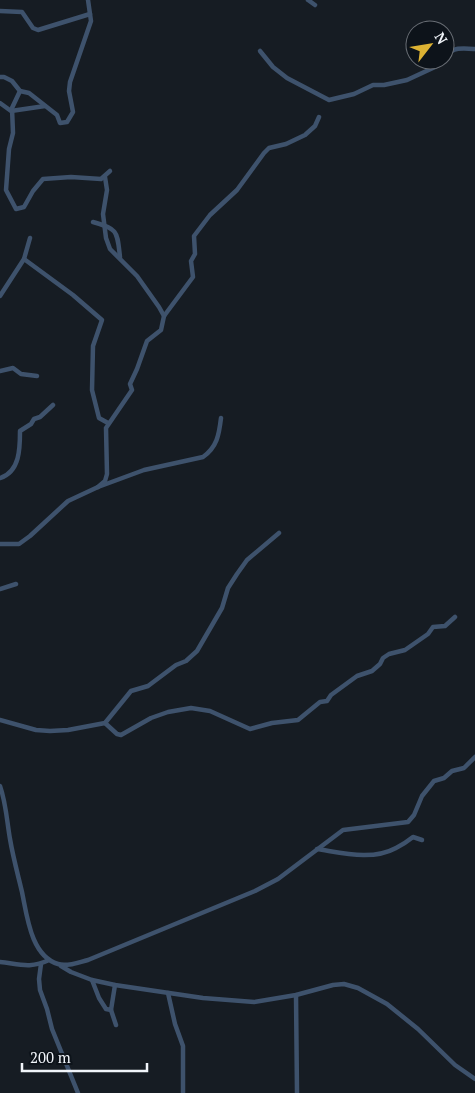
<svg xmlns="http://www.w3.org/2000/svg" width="475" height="1093" font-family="'PT Serif',serif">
<rect width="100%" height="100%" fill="#161c23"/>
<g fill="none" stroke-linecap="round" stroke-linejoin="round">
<g stroke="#3e526c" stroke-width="4.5">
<path d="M308,0l7,5"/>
<path d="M0,11l22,1 11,16 5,2 52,-16"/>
<path d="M260,51l13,16 14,11 42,22 25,-6 19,-9h11l23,-5 28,-13 8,-7"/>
<path d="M445,56c9,-9 17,-8 30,-7"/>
<path d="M0,77h4l8,4 8,10 9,2 28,22 3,8 7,-1 6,-10 -4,-21 1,-9 21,-61 -3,-21"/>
<path d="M20,91l-8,17 1,25 -4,16 -3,41 10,19 8,-2 9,-16 10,-12 28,-2 30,2 9,-8"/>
<path d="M0,103l11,8 34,-5"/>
<path d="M105,177l2,13 -4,24 3,24 4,11 27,27 22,31 5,9"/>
<path d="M93,222c26,7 24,10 27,35"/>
<path d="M24,259l49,36 29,25 -9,26 -1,44 7,28 9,5"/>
<path d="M0,296l24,-37 6,-21"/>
<path d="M0,371l13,-3 8,6 16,2"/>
<path d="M0,478c20,-6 20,-30 20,-47l11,-7 3,-5 6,-2 13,-12"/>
<path d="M98,487l7,-6 2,-7 -1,-46 26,-38 -2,-6 7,-15 10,-28 14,-11 3,-14 29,-39 -2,-16 4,-7 -1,-18 16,-21 27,-25 27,-37 5,-5 17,-4 19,-9 10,-9 4,-9"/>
<path d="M0,544h19l11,-8 38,-35 30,-14 46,-17 59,-13c14,-10 16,-22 18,-39"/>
<path d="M0,589l16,-5"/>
<path d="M0,720l36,10 14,1 18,-1 37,-7 26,-32 17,-5 28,-21 10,-4 11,-10 25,-43 6,-20 9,-14 10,-14 32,-27"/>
<path d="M105,723l12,11 4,1 30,-17 17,-6 23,-4 19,3 40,18 22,-6 26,-3 22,-18 7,-1 4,-6 26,-19 15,-5 8,-7 3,-6 6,-4 16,-4 23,-16 5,-7 12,-1 10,-9"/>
<path d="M0,786c6,17 7,36 10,53 3,18 8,36 12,53 5,24 9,64 36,72 10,3 21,-2 30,-4l167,-69 23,-12 65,-49 65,-8 6,-7 8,-19 12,-15 10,-3 8,-7 12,-3 11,-11"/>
<path d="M317,849c26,4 55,12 79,-1 6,-3 12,-7 17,-11l9,3"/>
<path d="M0,962c19,2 30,7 49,-2"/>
<path d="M41,964l-2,15 1,11 7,19 5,20 26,64"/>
<path d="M61,966l10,6 21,8 23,5 88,13 51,4 42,-7 37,-10 11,-1 14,4 29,16 31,25 37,36 20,14"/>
<path d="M92,980l7,18 7,11 5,1 4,-25"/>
<path d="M168,993l7,31 8,22v47"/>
<path d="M296,995l1,98"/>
<path d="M111,1010l5,15"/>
</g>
</g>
<g transform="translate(430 45) rotate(59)"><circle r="24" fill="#0d131a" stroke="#686d74"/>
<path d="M0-4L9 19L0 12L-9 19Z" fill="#dcb233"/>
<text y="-8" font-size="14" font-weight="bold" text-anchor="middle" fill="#f1f5fa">N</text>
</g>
<path d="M22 1063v8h125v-8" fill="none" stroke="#f1f5fa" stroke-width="2.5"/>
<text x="30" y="1063" font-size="15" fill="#f1f5fa" stroke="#0d131a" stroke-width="4" paint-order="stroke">200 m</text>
</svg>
